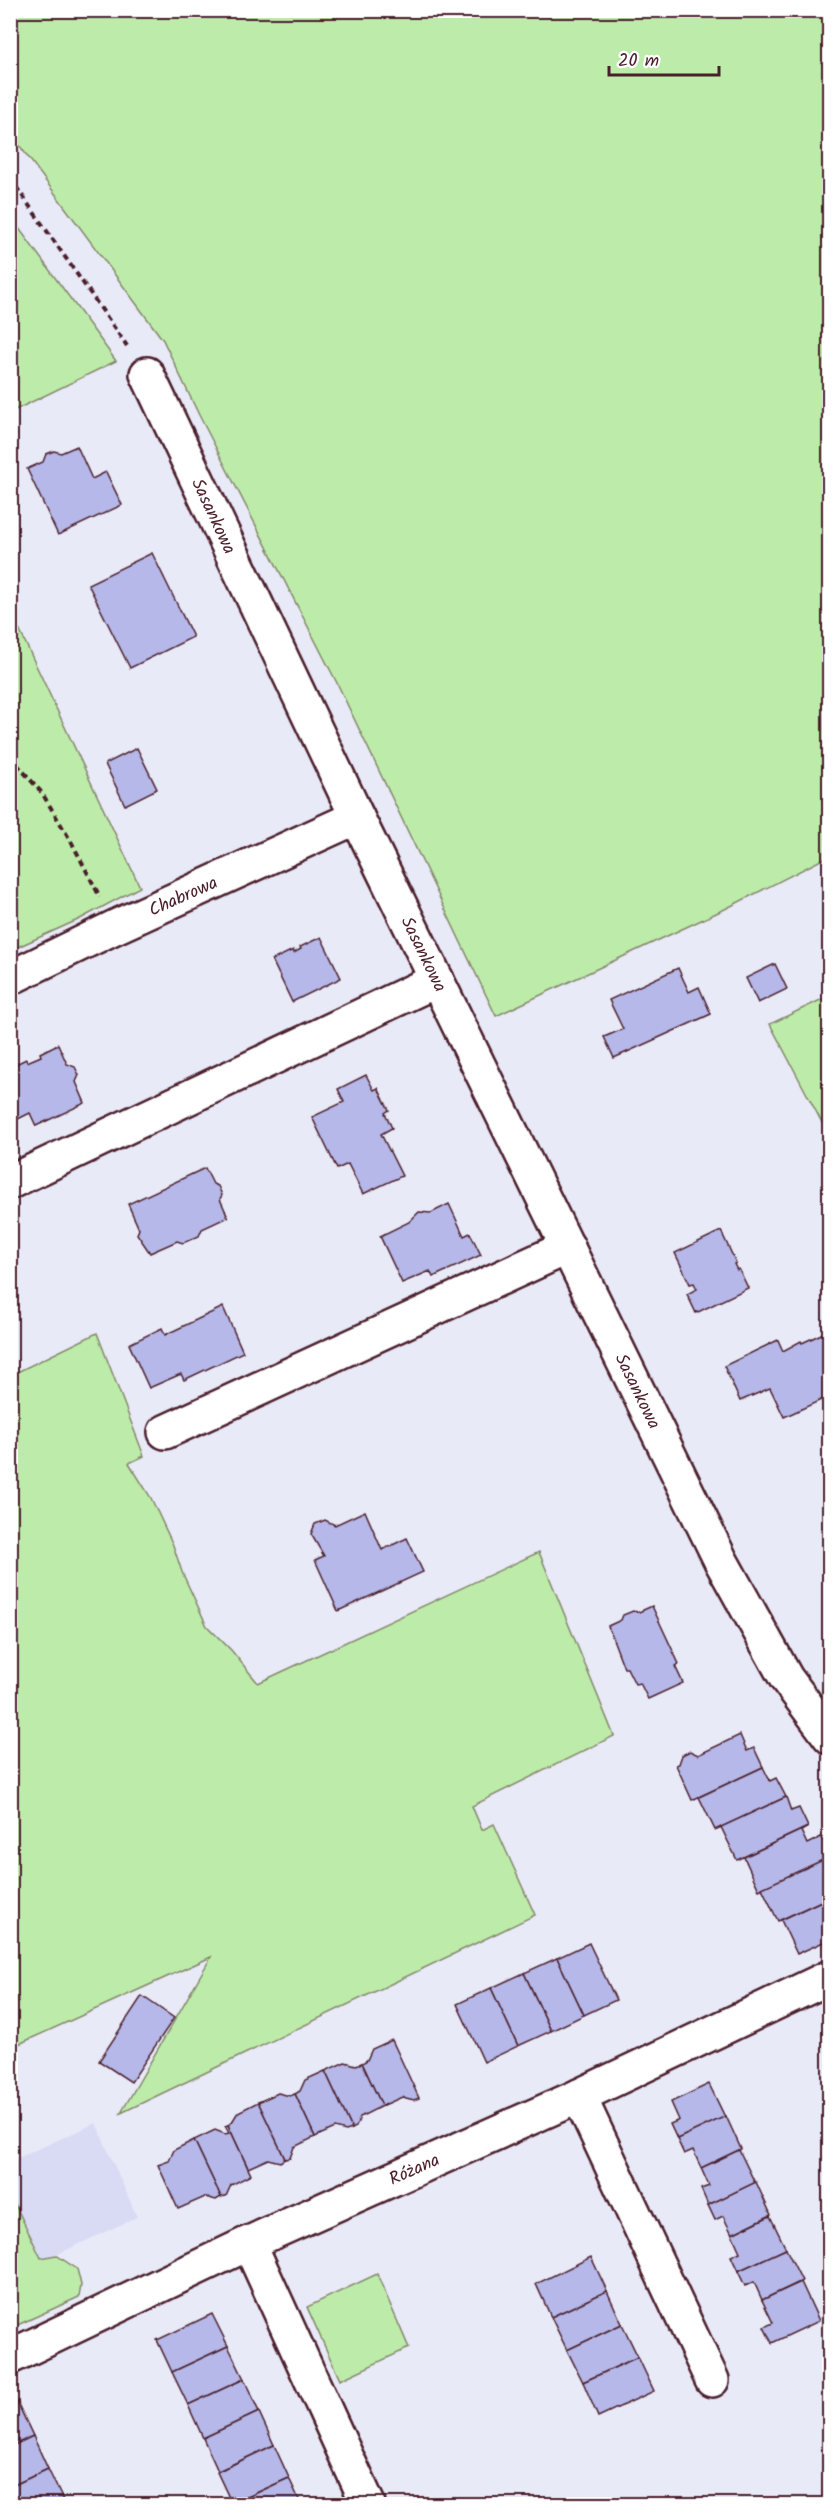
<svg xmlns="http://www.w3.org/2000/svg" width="840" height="2515" font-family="Kalam,sans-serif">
<rect width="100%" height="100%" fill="#e9eaf8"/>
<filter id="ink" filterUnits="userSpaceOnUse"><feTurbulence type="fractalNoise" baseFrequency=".0167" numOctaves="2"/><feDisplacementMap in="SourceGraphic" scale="12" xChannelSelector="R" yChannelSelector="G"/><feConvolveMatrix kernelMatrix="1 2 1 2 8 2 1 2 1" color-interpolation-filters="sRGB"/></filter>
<g filter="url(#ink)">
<path fill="#d9dbf4" d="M96,2123l41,94 -81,38 -15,3 -30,-62v-35z"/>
<g fill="#bdecaa" stroke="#84866a" stroke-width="1.5">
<path d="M11,10l818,1v845l-102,52 -231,108 -158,-331 -139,-270 -36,-75 -152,-206z"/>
<path d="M10,216l106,145 -105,51h-1z"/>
<path d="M11,612l129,275 -60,32 -69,31z"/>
<path d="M829,996v140l-59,-112z"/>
<path d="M97,1333l47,123 -15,7 22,35 22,47 9,27 25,54 24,24 27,33 281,-131 75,184 -142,70 10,24 12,-6 41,91 -414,198 90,-156 -201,91 1,-673z"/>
<path d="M11,2196l30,62 15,-3 21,14 4,16 -2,12 -68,31z"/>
<path d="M377,2274l32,74 -69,32 -33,-73z"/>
</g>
<g fill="#b5b8e9" stroke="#4a1f2b" stroke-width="1.5">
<path d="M77,446l15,33 14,-7 16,33 -64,30 -31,-66 16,-7 3,-8 8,-3 7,2z"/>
<path d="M152,553l41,84 -63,31 -42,-84z"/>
<path d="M137,748l20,41 -32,16 -20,-41z"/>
<path d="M321,937l20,41 -49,24 -20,-42 21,-10 1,3 7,-4 -1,-2z"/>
<path d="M775,964l12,25 -29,14 -12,-25z"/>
<path d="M678,968l11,24 10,-5 12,27 -97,44 -10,-21 19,-8 -14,-29z"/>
<path d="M58,1044l9,20 8,3 4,8 -3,7 9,21 -49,23 -6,-13 -18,9 -2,-40 4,-1 -4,-14 16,-8 1,3 14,-6 -1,-3z"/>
<path d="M366,1075l8,15 4,-2 11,22 -4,3 7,15 -11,6 21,42 -39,18 -15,-30 -11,5 -25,-52 32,-15 -6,-13z"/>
<path d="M205,1168l8,16 5,2 4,9 -2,4 8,18 -26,12 -3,7 -16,7 -6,-2 -27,12 -13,-19 2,-5 -11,-25z"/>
<path d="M449,1204l15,32 6,-3 11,22 -48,22 -3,-6 -28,12 -22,-47 29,-14 10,-10 12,1z"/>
<path d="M721,1231l15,32 -2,1 3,6 2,-1 9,19 -52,25 -9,-19 10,-5 -3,-6 -4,1 -15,-31z"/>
<path d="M223,1307l20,45 -59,28 -3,-6 -32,14 -20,-44 33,-16 3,7z"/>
<path d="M830,1330v56l-4,1 4,9 -46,21 -14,-29 -30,13 -16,-35 54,-26 5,11 18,-10 1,2z"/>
<path d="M365,1511l17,39 25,-12 16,34 -85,39 -23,-51 9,-4 -13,-22 4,-10 10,-4 10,5z"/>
<path d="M652,1606l27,58 -4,2 8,17 -35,16 -8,-16 -5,1 -8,-16h-3l-16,-42 13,-6 2,-5 10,-4 6,1z"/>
<path d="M740,1735l7,16 7,-3 9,19 -71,33 -16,-35 3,-1 3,-9 8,-4 8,4z"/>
<path d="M763,1767l7,14 6,-3 10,19 -71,33 -16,-33z"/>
<path d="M786,1797l5,14 8,-3 9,19 -71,33 -16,-33z"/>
<path d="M808,1827l-7,4 6,13 14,-7 9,20 -71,33 -15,-33z"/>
<path d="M825,1859l5,10v28l-52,24 -16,-33z"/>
<path d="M830,1897v42l-33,15 -16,-34z"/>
<path d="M589,1943l27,57 -32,15 -27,-57z"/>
<path d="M557,1958l27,57 -33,16 -27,-58z"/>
<path d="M524,1973l27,58 -33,15 -27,-58z"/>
<path d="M491,1988l27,58 -34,16 -27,-58z"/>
<path d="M142,1996l32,22 -43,64 -32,-21z"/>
<path d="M392,2040l27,58 -5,2 -12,-3 -20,9 -20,-43 5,-3 5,-11z"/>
<path d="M345,2062l11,3 6,-2 20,43 -22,11 -4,10 -4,2 -27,-58z"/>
<path d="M325,2071l27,58 -6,2 -11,-3 -20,9 -20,-43 5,-3 5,-11z"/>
<path d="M709,2084l16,33 -48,22 -7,-15 9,-4 -8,-18z"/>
<path d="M278,2093l12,3 5,-2 20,43 -21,10 -4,11 -5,1 -27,-57z"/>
<path d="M258,2102l27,57 -5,3 -12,-3 -20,9 -20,-43 4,-3 6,-10z"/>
<path d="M726,2116l15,33 -40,19 -8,-18 -9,4 -7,-15z"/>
<path d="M228,2125l23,50 -20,10 -5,11 -5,1 -27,-57 21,-10 10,4 4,-1 -4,-7z"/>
<path d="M194,2140l27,57 -5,3 -11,-3 -27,12 -20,-44 11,-4 5,-11z"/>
<path d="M739,2150l16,33 -47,22 -7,-16 8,-3 -8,-18z"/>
<path d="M756,2182l15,33 -39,19 -9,-18 -8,4 -7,-15z"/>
<path d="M770,2216l16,33 -48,22 -7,-15 9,-4 -8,-18z"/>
<path d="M786,2249l16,32 -40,19 -8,-18 -9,4 -7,-15z"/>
<path d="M591,2257l16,34 -56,26 -15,-33z"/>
<path d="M801,2282l18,39 -47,22 -8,-16 9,-4 -11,-23z"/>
<path d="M607,2291l15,33 -55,26 -16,-33z"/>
<path d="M212,2314l16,32 -56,26 -15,-32z"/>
<path d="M622,2324l16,33 -55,25 -16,-32z"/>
<path d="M228,2346l16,33 -56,26 -16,-33z"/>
<path d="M638,2357l16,34 -56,26 -15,-35z"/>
<path d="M244,2379l15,33 -56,26 -15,-33z"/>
<path d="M17,2402l16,34 -23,11v-42z"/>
<path d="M259,2412l15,33 -56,26 -15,-33z"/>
<path d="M33,2436l15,33 -38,18v-40z"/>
<path d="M274,2445l15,33 -57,26 -15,-32z"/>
<path d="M48,2469l16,33 -5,2h-49v-17z"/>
<path d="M289,2478l12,26h-68z"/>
</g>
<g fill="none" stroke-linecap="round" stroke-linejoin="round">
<defs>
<g id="minor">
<path d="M147,374l210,443 364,744 65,117 44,59"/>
<path d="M10,978l105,-51 242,-110"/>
<path d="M10,1182l427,-202"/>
<path d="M165,1432l403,-185"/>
<path d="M579,2096l133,284"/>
<path d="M249,2243l119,261"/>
<path d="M10,2357l239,-114 330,-147 251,-119"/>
</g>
</defs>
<use href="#minor" stroke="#4a1f2b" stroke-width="38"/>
<g stroke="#4a1f2b" stroke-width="4" stroke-dasharray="6 4.5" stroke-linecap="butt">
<path d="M10,178l117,168"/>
<path d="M10,756l32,37 30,50 28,54"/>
</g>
<use href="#minor" stroke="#fff" stroke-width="33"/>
</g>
</g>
<g text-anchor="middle" stroke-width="5" stroke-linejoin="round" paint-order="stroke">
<g font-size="18" fill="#4a1f2b" stroke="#fff">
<text transform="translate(214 516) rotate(65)" y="6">Sasankowa</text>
<text transform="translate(183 896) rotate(-24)" y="6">Chabrowa</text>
<text transform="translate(424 954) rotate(64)" y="6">Sasankowa</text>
<text transform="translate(638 1391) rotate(64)" y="6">Sasankowa</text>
<text transform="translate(414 2169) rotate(-24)" y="6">Różana</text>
</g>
</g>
<rect width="840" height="2515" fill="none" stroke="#fff" stroke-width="36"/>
<rect x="18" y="18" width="804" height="2479" fill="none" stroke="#4a1f2b" stroke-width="2" filter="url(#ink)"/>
<path d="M609 66v9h110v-9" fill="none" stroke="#4a1f2b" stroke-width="3"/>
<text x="618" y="66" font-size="18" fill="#4a1f2b" stroke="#ffffff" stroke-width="4.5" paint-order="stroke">20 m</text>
</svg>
